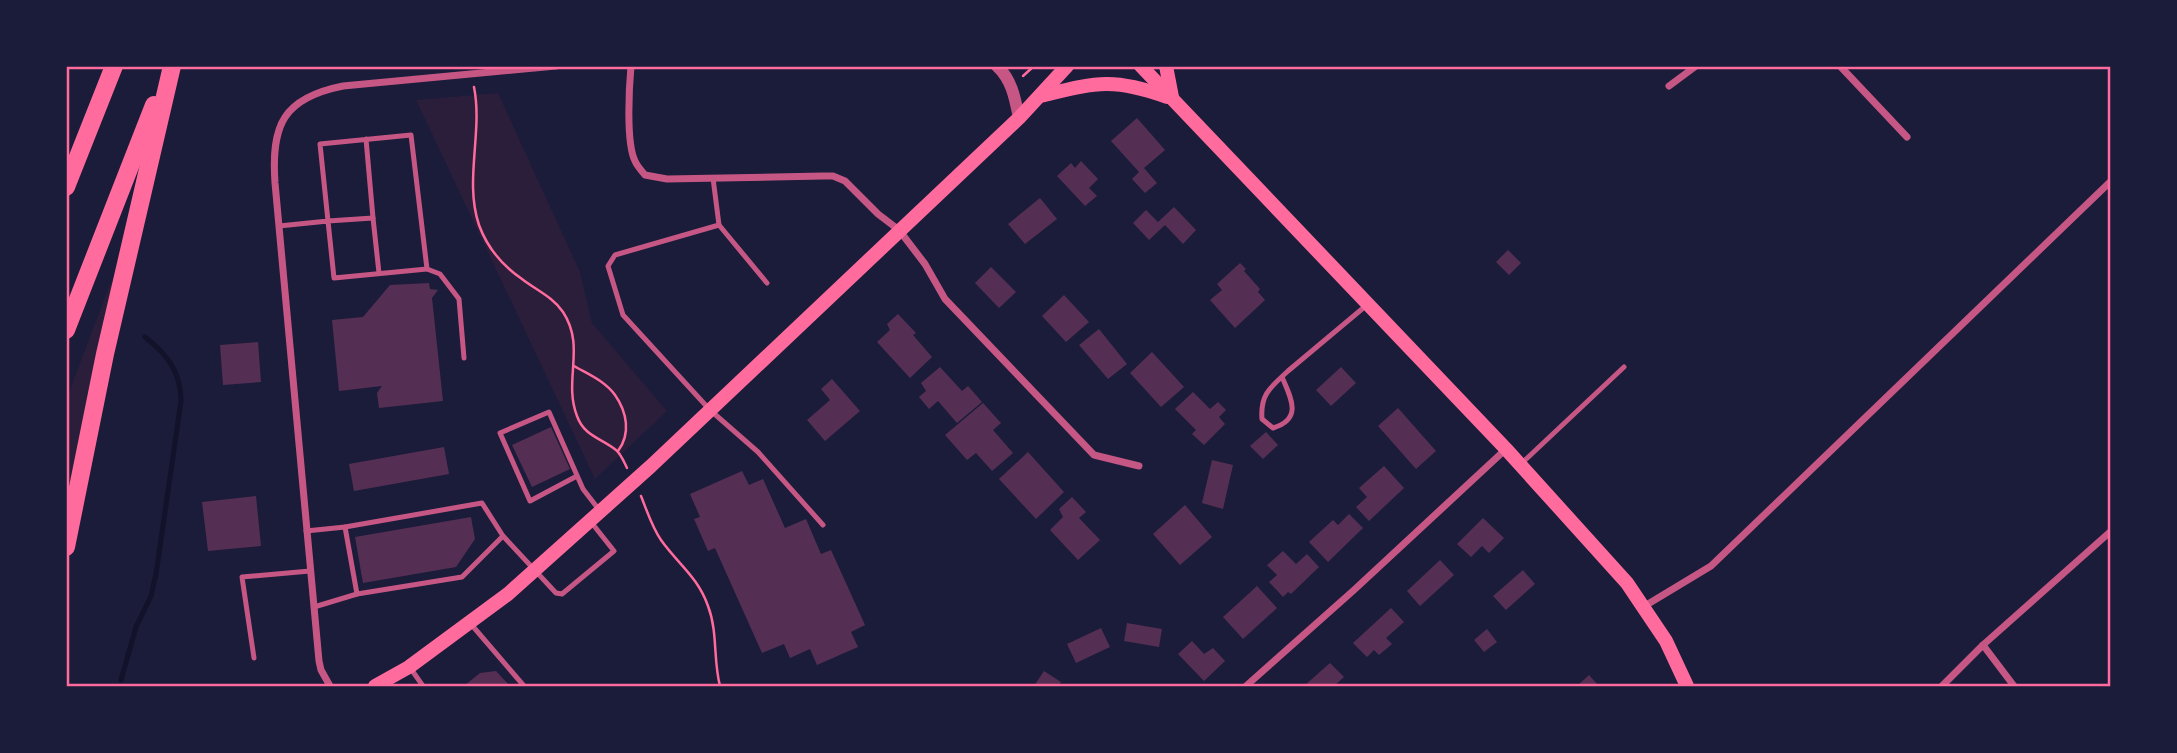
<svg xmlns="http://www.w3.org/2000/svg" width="2177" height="753" font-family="'Exo 2',sans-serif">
<rect width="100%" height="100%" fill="#1b1b3a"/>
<g fill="#2a1e3b">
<path d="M498,93l82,179 12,51 75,88 -72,68 -179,-379z"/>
<path d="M111,282l6,1 -50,225v-111z"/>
</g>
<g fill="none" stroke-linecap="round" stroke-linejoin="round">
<path stroke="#12122b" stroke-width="5" d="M121,680l15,-53 15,-31 5,-22 25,-173c0,-29 -14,-47 -36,-64"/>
</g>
<g fill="#542f53">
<path d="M1137,118l28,32 -21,18 13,15 -12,10 -13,-14 7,-7 -28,-31z"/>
<path d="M1081,161l17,18 -9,9 8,8 -12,10 -28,-30 14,-13 4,5z"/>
<path d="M1040,198l17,21 -32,25 -17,-20z"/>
<path d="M1174,207l22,23 -13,14 -18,-19 -16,15 -16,-17 13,-13 12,12z"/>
<path d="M1508,250l13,13 -12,12 -13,-13z"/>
<path d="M1240,263l6,6 -2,2 16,18 -2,3 7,8 -30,28 -25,-28 12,-10 -5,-6z"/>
<path d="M991,267l25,25 -17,16 -24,-25z"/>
<path d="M429,283l1,6 8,1 -6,8 11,103 -64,7 -2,-15 5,-7 -43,5 -7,-71 31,-3 27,-32z"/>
<path d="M1064,295l25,27 -23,20 -24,-26z"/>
<path d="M898,314l18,19 -3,2 19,22 -22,21 -33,-36 13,-12 -3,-6z"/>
<path d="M1099,329l28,35 -19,15 -29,-34z"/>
<path d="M258,342l3,40 -38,3 -3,-40z"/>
<path d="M1152,352l32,35 -23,20 -31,-34z"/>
<path d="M940,367l22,24 6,-5 14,16 -25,21 -19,-22 -9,8 -10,-12 7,-6 -5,-8z"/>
<path d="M1341,367l15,16 -25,23 -15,-16z"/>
<path d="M832,379l28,32 -35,30 -18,-21 23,-20 -9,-11z"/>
<path d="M1193,392l17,17 8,-7 8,8 -7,7 6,7 -21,21 -12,-11 4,-4 -21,-21z"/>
<path d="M983,403l18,20 -8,7 20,23 -21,18 -16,-18 -9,7 -22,-25z"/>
<path d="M1398,408l38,43 -20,18 -38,-43z"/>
<path d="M551,427l19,42 -38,18 -20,-42z"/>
<path d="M1266,432l12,13 -15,14 -13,-13z"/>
<path d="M444,447l5,27 -95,17 -5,-27z"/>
<path d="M1028,452l36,40 -28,27 -37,-40z"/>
<path d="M1212,460l21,5 -10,44 -21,-6z"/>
<path d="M1384,466l20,22 -35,33 -13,-14 11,-10 -8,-9z"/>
<path d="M742,471l7,14 14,-6 22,49 21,-9 15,35 10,-4 34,75 -14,7 7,15 -41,18 -7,-16 -20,9 -6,-14 -22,9 -47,-105 -7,3 -14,-32 6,-2 -10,-23z"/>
<path d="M256,496l5,50 -53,5 -6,-49z"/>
<path d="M1072,497l14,15 -7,6 21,22 -22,20 -28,-30 13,-13 -4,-8z"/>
<path d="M1185,505l27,32 -32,28 -27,-31z"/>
<path d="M1349,514l14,14 -35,34 -19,-20 24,-22 5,5z"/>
<path d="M471,517l4,22 -19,28 -93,16 -8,-46z"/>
<path d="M1483,518l21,20 -15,15 -7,-7 -11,11 -14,-13z"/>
<path d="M1283,551l13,13 11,-10 12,13 -28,27 -3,-2 -5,5 -14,-15 8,-7 -10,-10z"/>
<path d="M1440,560l14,15 -34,31 -13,-15z"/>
<path d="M1523,570l12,14 -29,26 -13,-14z"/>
<path d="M1257,586l20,22 -34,31 -20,-22z"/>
<path d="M1391,608l13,14 -18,16 6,6 -13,11 -5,-5 -7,7 -14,-14z"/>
<path d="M1127,623l35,6 -3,18 -35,-6z"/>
<path d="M1101,628l9,19 -34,16 -9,-19z"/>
<path d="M1487,629l10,13 -13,10 -10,-12z"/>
<path d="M1192,641l12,13 9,-6 12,13 -21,20 -26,-27z"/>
<path d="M1330,663l14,14 -10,9h-30z"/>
<path d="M496,671l14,15h-46l16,-13z"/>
<path d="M1044,671l17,11 -3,4h-24z"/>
<path d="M1589,675l10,11h-22z"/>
</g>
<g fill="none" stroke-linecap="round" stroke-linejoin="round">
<g stroke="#ff6b9d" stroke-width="2.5">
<path d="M1023,76l11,-10"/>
<path d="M474,87c9,45 -10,94 5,138 8,22 24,41 43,54 14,11 31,18 41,33 23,35 0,68 14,104 7,20 24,22 39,34 5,4 8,12 11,18"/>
<path d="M574,366c14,8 31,15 41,29 12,17 16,39 3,56"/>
<path d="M641,496c6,15 11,31 20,44 17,24 37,37 47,66 10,26 5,54 12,80"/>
</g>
<g stroke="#c65784" stroke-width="5">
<path d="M713,178l6,47 -104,30 -7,11 15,49 87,95 48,42 65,73"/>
<path d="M373,218l6,55"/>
<path d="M719,225l48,58"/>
<path d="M279,226l49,-5 6,57 93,-9 -16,-134 -91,9 8,77 45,-3 -7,-79"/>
<path d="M427,269l13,5 19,25 5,59"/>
<path d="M1282,377c9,21 21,42 -9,51l-11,-9c-2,-25 9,-32 26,-48l80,-67"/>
<path d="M1522,463l102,-96"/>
<path d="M577,476l-47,25 -30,-68 49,-21 34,77 17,22"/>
<path d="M345,527l12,67"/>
<path d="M306,531l39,-4 137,-24 21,33 53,57 6,1 52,-43 -23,-29"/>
<path d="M314,607l43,-13 105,-17 41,-41"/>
<path d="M470,623l54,63"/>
<path d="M254,658l-12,-81 68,-6"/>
<path d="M411,669l12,17"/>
</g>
<g stroke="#c65784" stroke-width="7">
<path d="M631,66c-2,22 -5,77 4,95 2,5 6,9 10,14l22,4 156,-3h10l12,5 33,33 21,16 26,34 20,35 149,156 45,11"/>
<path d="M1840,66l67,71"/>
<path d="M1669,86l27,-20"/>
<path d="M1643,607l68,-41 399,-384"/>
<path d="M1983,645l31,41"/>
<path d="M330,686l-9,-16 -2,-9 -44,-478c-4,-58 8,-85 68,-97l213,-20"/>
<path d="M1246,686l108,-96 152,-141"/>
<path d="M1942,686l41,-41 127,-113"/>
</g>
<path stroke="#c65784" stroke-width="12" d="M997,66c15,14 18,32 22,52"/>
<g stroke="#ff6b9d" stroke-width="14">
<path d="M1141,66l365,383 121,134 39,58 21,45"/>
<path d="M1166,66l6,31"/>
<path d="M1040,96c55,-13 72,-19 127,1"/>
<path d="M375,686l34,-19 99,-73 143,-128 368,-348 48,-52"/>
</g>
<g stroke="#ff6b9d" stroke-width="18">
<path d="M66,187l48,-121"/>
<path d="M66,330l88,-225"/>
<path d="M66,547l39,-193 67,-288"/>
</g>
</g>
<rect width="2177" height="753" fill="none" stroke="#1b1b3a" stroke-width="136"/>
<rect x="68" y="68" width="2041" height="617" fill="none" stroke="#ff6b9d" stroke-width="2.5"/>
</svg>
